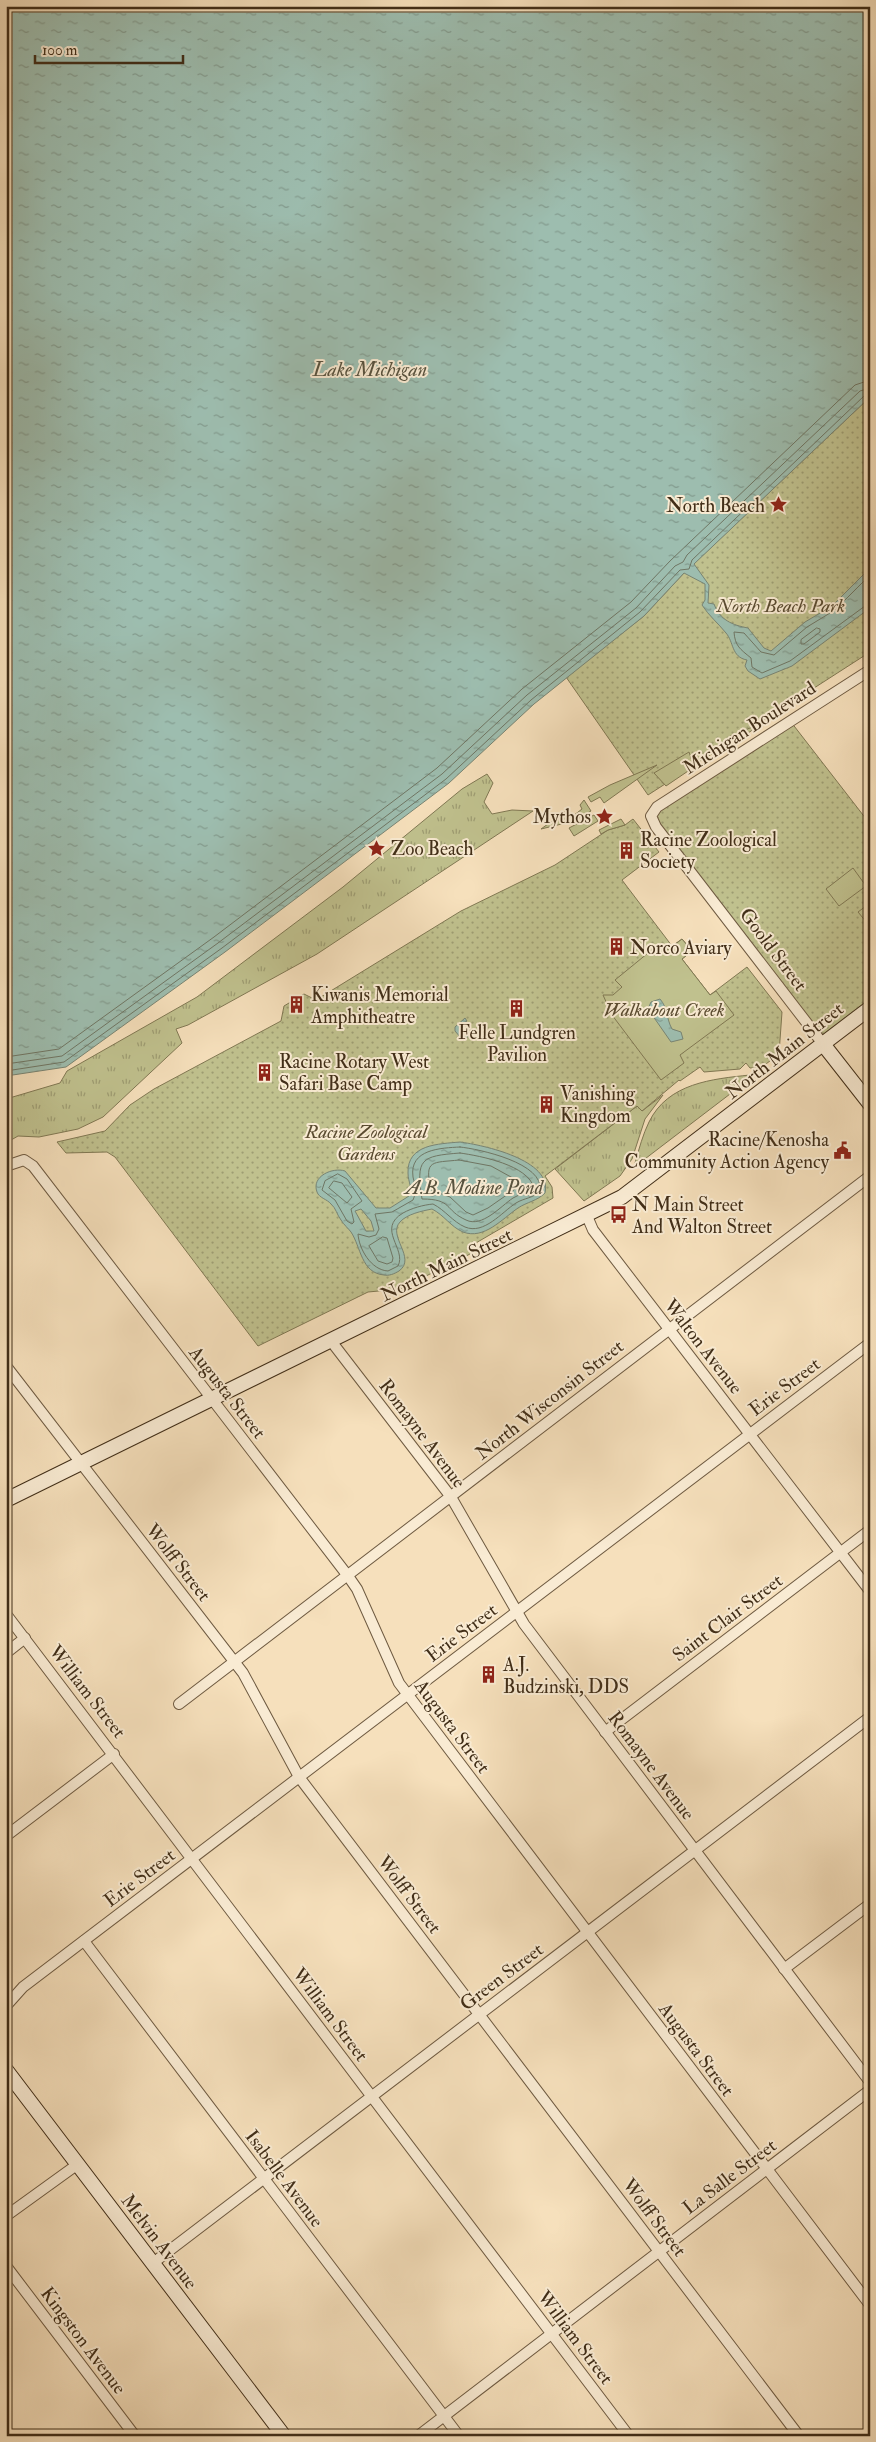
<svg xmlns="http://www.w3.org/2000/svg" width="876" height="2442" font-family="'IM FELL Double Pica',serif">
<defs>
<pattern id="grass-tufts" width="24" height="20" patternUnits="userSpaceOnUse" patternTransform="scale(1.25)"><rect width="24" height="20" fill="#c0c18e"/><path d="M3 7l-1-3M5 7V3M7 7l1-3M15 17l-1-3M17 17v-4M19 17l1-3" fill="none" stroke="#9e9d73"/></pattern>
<pattern id="park-dots" width="8" height="8" patternUnits="userSpaceOnUse" patternTransform="scale(1.25)"><rect width="8" height="8" fill="#c0c18e"/><path d="M2 2h.1M6 6h.1" fill="none" stroke="#9e9d73" stroke-width="1.8" stroke-linecap="round"/></pattern>
<pattern id="water-ripples" width="26" height="14" patternUnits="userSpaceOnUse" patternTransform="scale(1.25)"><rect width="26" height="14" fill="#9dbdaf"/><path d="M2 4q2-2 4 0t4 0M15 11q2-2 4 0t4 0" fill="none" stroke="#829a8d"/></pattern>
</defs>
<rect width="100%" height="100%" fill="#f6e0bc"/>
<filter id="stains"><feTurbulence type="fractalNoise" baseFrequency=".004" numOctaves="4"/><feColorMatrix values="0 0 0 0 .2 0 0 0 0 .09 0 0 0 0 .02 0 0 0 .5 -.17"/></filter>
<radialGradient id="worn" r=".72"><stop offset=".6" stop-color="#630" stop-opacity="0"/><stop offset="1" stop-color="#630" stop-opacity=".3"/></radialGradient>
<g fill="url(#grass-tufts)" stroke="#807853">
<path d="M487,774l6,9 -9,19 8,12 20,-4 21,1 -216,143 -129,71 -12,4 6,14 -79,74 -25,12 -39,8 -21,-1 -12,7v-44l54,-16 7,-12 130,-74 146,-110 119,-98z"/>
<path d="M750,1075l1,3 -114,87 -2,-2c4,-14 8,-29 14,-41 19,-39 63,-43 101,-47z"/>
<path d="M663,1095l-18,24 -13,40 -12,17 -36,25 -29,-32 82,-63 5,5z"/>
</g>
<g fill="url(#park-dots)" stroke="#807853">
<path d="M870,397v255l-222,143 -82,-118 78,-61 40,-43z"/>
<path d="M791,722l79,102v184l-47,36 -167,-217 -4,-15z"/>
<path d="M633,819l26,33 -37,28 50,66 10,-7 10,12 -10,8 28,36 37,-28 35,45 -3,42 -17,13 -12,1 -4,-5 -6,6 -36,3 -4,-5 -20,14 -1,-1 -37,31 -5,-5 -92,70 7,11 1,11 -84,49 3,6 -72,36 -32,3 -110,54 -143,-189 -8,-5 -41,1 -9,-11 48,-11 25,-26 24,-16 127,-68 3,-15 20,-12 12,6 145,-89 94,-46 53,-35 17,-5z"/>
</g>
<g fill="#c0c18e" stroke="#807853">
<path d="M765,722l-31,20 -4,-6z"/>
<path d="M689,752l5,15 -28,19 -12,-13z"/>
<path d="M657,765l-53,38 -4,-6 -9,5 -3,-5 22,-12z"/>
<path d="M584,800l7,11 -17,10 -33,8 25,-18 7,5 9,-7 -2,-4z"/>
<path d="M594,815l4,6 -24,15 -5,-8z"/>
<path d="M621,819l4,6 -17,5 -7,4 -2,-4z"/>
<path d="M853,868l13,18 -27,20 -13,-17z"/>
<path d="M870,903v20l-2,1 -10,-12z"/>
<path d="M682,939l10,12 -10,8 28,36 6,-4 18,24 -54,40 4,8 -23,17 -49,-65 -9,-20h10l9,-8 -7,-7 44,-36 9,6z"/>
</g>
<g fill="url(#water-ripples)" stroke="#788473" fill-rule="evenodd">
<path d="M6,6h864v391l-176,167 15,21 -1,18 6,1c6,16 18,21 34,24l16,20 7,3 34,-29 27,-16 38,-38v40l-78,58 -32,13 -12,-8 -3,-5 2,-6c-16,-3 -13,-18 -21,-27 -8,-10 -17,-17 -24,-28l3,-5v-16l-21,-11 -40,43 -110,88 -85,79 -224,169 -159,115 -60,9z"/>
<path d="M660,999c8,9 6,19 12,30l9,3 2,7 -12,3 -23,-33 3,-7z"/>
<path d="M465,1018l2,3 -5,3 -1,8h8l3,-3 2,2 -8,7h-5l-6,-7v-4z"/>
<path d="M460,1142c23,3 93,18 85,51 -8,8 -18,9 -27,15 -16,11 -34,32 -55,24 -12,-5 -19,-17 -31,-23 -10,2 -25,5 -32,13 -13,14 17,36 -1,49 -5,3 -10,5 -15,4 -23,-2 -23,-28 -33,-43 -3,-4 -7,-7 -10,-12 -4,-5 -5,-12 -10,-16 -4,-5 -12,-6 -14,-12 -6,-16 16,-25 28,-21l31,37h14l19,-12c4,-8 -1,-14 -1,-23 -1,-29 31,-29 52,-31zM361,1209l10,12 3,10h-8l-11,-20z"/>
</g>
<g fill="none" stroke-linecap="round" stroke-linejoin="round">
<g stroke="#6f7664" stroke-width="1">
<path d="M870,575l-35,35 -28,17 -33,28 -13,-3 -17,-19 -10,-1c1,14 6,17 17,26l1,9 10,6 28,-12 75,-55 5,-1"/>
<path d="M817,628l3,1v3l-16,12h-3v-4z"/>
<path d="M6,1057l53,-8 155,-112 223,-169 85,-79 109,-87 39,-41 185,-176 15,-5"/>
<path d="M6,1064l56,-8 156,-113 224,-169 85,-79 109,-87 39,-42 8,-4 4,-7 173,-164 10,-3"/>
<path d="M6,1071l58,-9 158,-114 224,-169 85,-79 109,-88 40,-42 9,-1 3,-9 172,-164 6,-2"/>
<path d="M460,1147c19,2 85,16 80,44 -6,7 -16,7 -24,12 -14,9 -32,32 -51,24 -12,-5 -20,-17 -32,-23 -10,1 -21,4 -30,9 -27,16 4,36 -5,53l-10,5c-17,-1 -29,-22 -30,-37l11,3 7,-2 3,-6 -4,-15 17,-2 21,-12c4,-9 2,-14 0,-23 -4,-28 28,-29 47,-30z"/>
<path d="M460,1153c21,3 68,12 74,35 -6,4 -14,6 -21,10 -12,8 -31,30 -47,22 -22,-10 -13,-21 -44,-21 -6,-40 -2,-43 38,-46z"/>
<path d="M459,1160l32,6 29,16 1,3 -33,23 -15,7 -7,-3 -16,-15 -19,-7c-7,-31 1,-27 28,-30z"/>
<path d="M338,1174l9,5 15,22 -11,8 3,13 -2,2 -5,-3 -12,-21 -13,-10 3,-9z"/>
<path d="M334,1181l8,2 10,14 -5,6 -18,-15z"/>
<path d="M383,1237l4,1 6,20 -1,4 -5,2 -9,-3 -9,-15z"/>
</g>
<defs>
<g id="street">
<path d="M823,1044l-167,-217 -5,-11 6,-9 213,-137"/>
<path d="M6,1166l18,-6 9,6 315,410 9,13 42,94 471,622"/>
<path d="M587,1216l6,14 277,361"/>
<path d="M331,1341l120,156 73,127 346,458"/>
<path d="M6,1366l237,307 56,104 500,659"/>
<path d="M6,1614l623,822"/>
<path d="M6,1653l19,-15"/>
<path d="M179,1704l691,-528"/>
<path d="M605,1732l265,-202"/>
<path d="M6,1836l108,-82"/>
<path d="M84,1941l375,495"/>
<path d="M784,1969l86,-65"/>
<path d="M6,2006l17,-19 847,-644"/>
<path d="M6,2216l72,-52"/>
<path d="M153,2263l717,-546"/>
<path d="M6,2266l129,170"/>
<path d="M418,2436l452,-346"/>
</g>
<g id="secondary">
<path d="M823,1044l47,60"/>
<path d="M6,1500l616,-303 248,-189"/>
<path d="M6,2070l278,366"/>
</g>
</defs>
<use href="#street" stroke="#6e5a41" stroke-width="12"/>
<use href="#secondary" stroke="#412e18" stroke-width="16"/>
<use href="#street" stroke="#f9ebd3" stroke-width="10"/>
<use href="#secondary" stroke="#f9ebd3" stroke-width="14"/>
</g>
<defs>
<symbol id="sight-bare" viewBox="-9 -9 18 18"><path d="M0-6L1.8-2.2L6-1.7L2.9 1.2L3.7 5.4L0 3.3L-3.7 5.4L-2.9 1.2L-6-1.7L-1.8-2.2Z" fill="#8f2418" stroke="#f9ebd3" stroke-width="2.5" paint-order="stroke"/></symbol>
<symbol id="building-bare" viewBox="-9 -9 18 18"><path d="M-4-6H4V6H1V3H-1V6H-4ZM-2.5-4.3h1.7v1.8h-1.7ZM.8-4.3h1.7v1.8H.8ZM-2.5-1h1.7V.8h-1.7ZM.8-1h1.7V.8H.8Z" fill="#8f2418" stroke="#f9ebd3" stroke-width="2.5" paint-order="stroke"/></symbol>
<symbol id="civic-bare" viewBox="-9 -9 18 18"><path d="M-.6-6.5H3V-4.5H.6V-3L4-1V1h2V6H-6V1h2V-1L-.6-3ZM-1.2 2.5V6h2.4V2.5Z" fill="#8f2418" stroke="#f9ebd3" stroke-width="2.5" paint-order="stroke"/></symbol>
<symbol id="bus-bare" viewBox="-9 -9 18 18"><path d="M-5-6H5V4H4V6H2V4H-2V6H-4V4H-5ZM-3.5-4V0h7V-4ZM-3.5 1.2v1.5H-2V1.2ZM2 1.2v1.5H3.5V1.2Z" fill="#8f2418" stroke="#f9ebd3" stroke-width="2.5" paint-order="stroke"/></symbol>
</defs>
<g fill-rule="evenodd">
<use href="#sight-bare" x="766" y="492" width="25" height="25"/>
<use href="#sight-bare" x="592" y="804" width="25" height="25"/>
<use href="#sight-bare" x="364" y="836" width="25" height="25"/>
<use href="#building-bare" x="614" y="838" width="25" height="25"/>
<use href="#building-bare" x="604" y="934" width="25" height="25"/>
<use href="#building-bare" x="284" y="992" width="25" height="25"/>
<use href="#building-bare" x="504" y="996" width="25" height="25"/>
<use href="#building-bare" x="252" y="1060" width="25" height="25"/>
<use href="#building-bare" x="534" y="1092" width="25" height="25"/>
<use href="#civic-bare" x="830" y="1138" width="25" height="25"/>
<use href="#bus-bare" x="606" y="1202" width="25" height="25"/>
<use href="#building-bare" x="476" y="1662" width="25" height="25"/>
</g>
<g text-anchor="middle" stroke-width="4" stroke-linejoin="round" paint-order="stroke">
<g font-size="19" fill="#412e18" stroke="#f9ebd3" text-anchor="start">
<text x="765" y="512" text-anchor="end">North Beach</text>
<text x="591" y="823" text-anchor="end">Mythos</text>
<text x="640" y="846">Racine Zoological<tspan x="640" dy="22">Society</tspan></text>
<text x="391" y="855">Zoo Beach</text>
<text x="630" y="954">Norco Aviary</text>
<text x="311" y="1001">Kiwanis Memorial<tspan x="311" dy="22">Amphitheatre</tspan></text>
<text x="517" y="1039" text-anchor="middle">Felle Lundgren<tspan x="517" dy="22">Pavilion</tspan></text>
<text x="279" y="1068">Racine Rotary West<tspan x="279" dy="22">Safari Base Camp</tspan></text>
<text x="560" y="1100">Vanishing<tspan x="560" dy="22">Kingdom</tspan></text>
<text x="829" y="1146" text-anchor="end">Racine/Kenosha<tspan x="829" dy="22">Community Action Agency</tspan></text>
<text x="632" y="1211">N Main Street<tspan x="632" dy="22">And Walton Street</tspan></text>
<text x="503" y="1671">A.J.<tspan x="503" dy="22">Budzinski, DDS</tspan></text>
</g>
<g font-size="19" font-style="italic" fill="#5a4b30" stroke="#f9ebd3">
<text x="781" y="612">North Beach Park</text>
<text x="664" y="1016">Walkabout Creek</text>
<text x="366" y="1138">Racine Zoological<tspan x="366" dy="22">Gardens</tspan></text>
</g>
<g font-size="19" fill="#412e18" stroke="#f9ebd3">
<text transform="translate(749 727) rotate(-33)" y="7">Michigan Boulevard</text>
<text transform="translate(774 949) rotate(53)" y="7">Goold Street</text>
<text transform="translate(784 1050) rotate(-38)" y="7">North Main Street</text>
<text transform="translate(446 1264) rotate(-26)" y="7">North Main Street</text>
<text transform="translate(704 1346) rotate(52)" y="7">Walton Avenue</text>
<text transform="translate(784 1386) rotate(-37)" y="7">Erie Street</text>
<text transform="translate(228 1392) rotate(52)" y="7">Augusta Street</text>
<text transform="translate(549 1399) rotate(-38)" y="7">North Wisconsin Street</text>
<text transform="translate(423 1433) rotate(53)" y="7">Romayne Avenue</text>
<text transform="translate(179 1562) rotate(52)" y="7">Wolff Street</text>
<text transform="translate(727 1617) rotate(-37)" y="7">Saint Clair Street</text>
<text transform="translate(461 1632) rotate(-37)" y="7">Erie Street</text>
<text transform="translate(88 1691) rotate(52)" y="7">William Street</text>
<text transform="translate(453 1726) rotate(53)" y="7">Augusta Street</text>
<text transform="translate(652 1765) rotate(53)" y="7">Romayne Avenue</text>
<text transform="translate(139 1877) rotate(-37)" y="7">Erie Street</text>
<text transform="translate(410 1894) rotate(53)" y="7">Wolff Street</text>
<text transform="translate(501 1976) rotate(-37)" y="7">Green Street</text>
<text transform="translate(331 2014) rotate(53)" y="7">William Street</text>
<text transform="translate(697 2049) rotate(53)" y="7">Augusta Street</text>
<text transform="translate(729 2176) rotate(-37)" y="7">La Salle Street</text>
<text transform="translate(285 2178) rotate(53)" y="7">Isabelle Avenue</text>
<text transform="translate(655 2217) rotate(53)" y="7">Wolff Street</text>
<text transform="translate(160 2241) rotate(53)" y="7">Melvin Avenue</text>
<text transform="translate(576 2337) rotate(53)" y="7">William Street</text>
<text transform="translate(84 2340) rotate(53)" y="7">Kingston Avenue</text>
</g>
<g font-size="20" font-style="italic" fill="#58523e" stroke="#f9ebd3">
<text x="370" y="376">Lake Michigan</text>
<text x="474" y="1194">A.B. Modine Pond</text>
</g>
</g>
<rect width="876" height="2442" fill="none" stroke="#f6e0bc" stroke-width="25"/>
<rect x="8" y="8" width="861" height="2427" fill="none" stroke="#412e18" stroke-width="2.5"/>
<rect x="12" y="12" width="851" height="2417" fill="none" stroke="#412e18"/>
<path d="M35 55v8h148v-8" fill="none" stroke="#412e18" stroke-width="2.5"/>
<text x="42" y="55" font-size="15" fill="#412e18" stroke="#f9ebd3" stroke-width="4" paint-order="stroke">100 m</text>
<rect width="100%" height="100%" filter="url(#stains)"/>
<rect width="100%" height="100%" fill="url(#worn)"/>
</svg>
